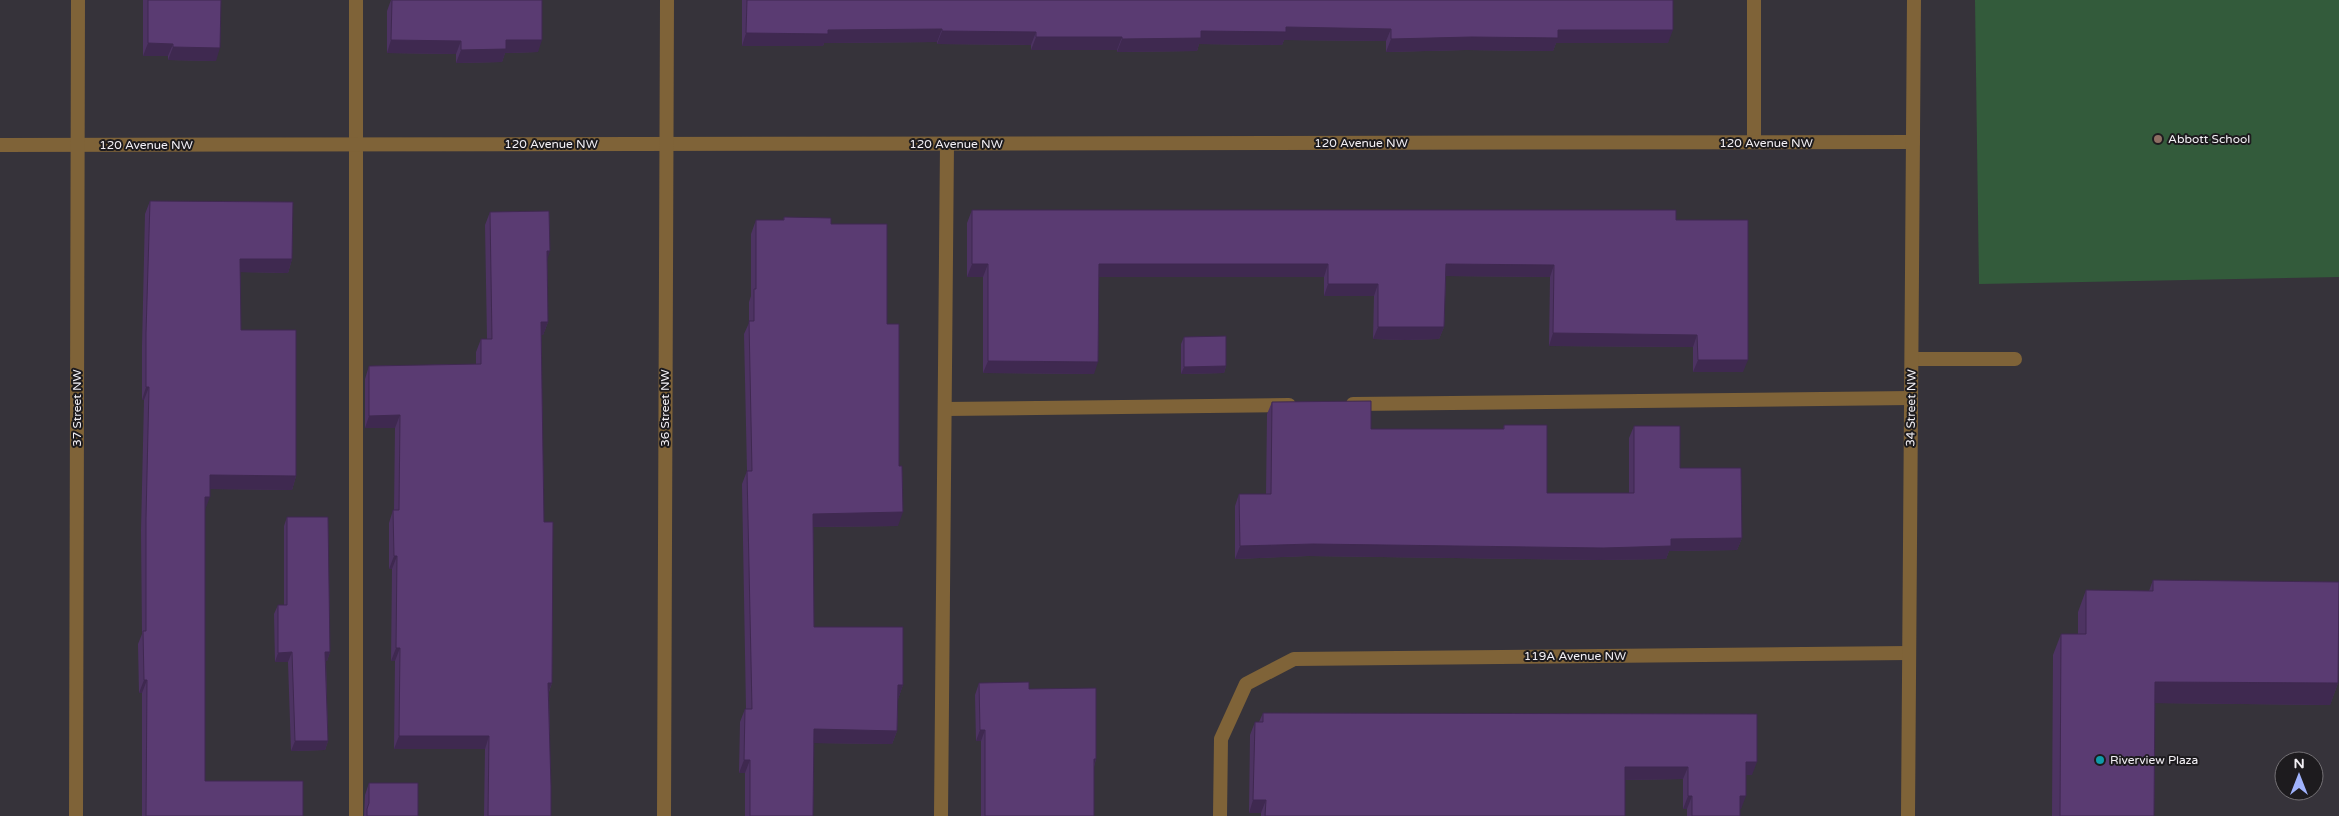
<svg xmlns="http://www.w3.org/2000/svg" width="2339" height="816" font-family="'Varela Round',sans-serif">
<rect width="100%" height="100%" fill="#36333a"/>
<path fill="#335b3b" d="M1975,0h364v277l-360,7z"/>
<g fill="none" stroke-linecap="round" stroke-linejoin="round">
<g stroke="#7f6338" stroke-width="14">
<path d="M356,0v816"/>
<path d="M1912,359h103"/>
<path d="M1353,404l558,-6"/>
<path d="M945,409l344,-4"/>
<path d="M941,816l6,-672"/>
</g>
<g stroke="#7f6338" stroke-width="14">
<path d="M1754,0v142"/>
<path d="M0,145l1913,-3"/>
<path d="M76,816l2,-816"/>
<path d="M664,816l3,-816"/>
<path d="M1220,816l1,-77 25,-55 48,-25 615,-6"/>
</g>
<path stroke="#7f6338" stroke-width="14" d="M1908,816l6,-816"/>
</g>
<g fill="#4d3362">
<path d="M143,0h78l-5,61 -48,-1v-4h-25z"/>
<path d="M391,0h151l-4,52 -33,1 -3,9 -46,1v-9l-69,-1v-42z"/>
<path d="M742,0h931l-5,43h-112l-3,8 -87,-1 -80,2v-11l-102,-1 -2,5 -83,-1 -2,7 -80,1v-2h-86v-5l-94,-1v-2l-113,1 -1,3h-81z"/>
<path d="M150,201l142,58 -4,14 -48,-1 1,58 55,146 -4,14 -82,-1 -5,19v273l98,35h-161v-123h-3l-1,-49 4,-10 -1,-103 3,-131h-2v-54l3,-132z"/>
<path d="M972,210l704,10 67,152h-50v-25l-144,-1 1,-69 -104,-1 -2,51 -5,12 -34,1 -32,-1 1,-43h-50v-19h-225l-5,97 -111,-1v-96h-16v-54z"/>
<path d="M490,212l57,48 1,62 -5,13h-2l3,187 8,161 -3,9 2,124h-67l1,-67h-91l1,-88h-4l1,-92h-3v-46l4,-13h1l1,-82h-30v-49l4,-13 107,-2v-12l5,-13h6l-2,-114z"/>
<path d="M784,217l47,7 56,100 11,202 -85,1 1,100 89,58 -5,14 -1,32 -5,13 -78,-1 -1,73h-68v-43h-6l1,-51 5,-13h1l-4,-225 5,-13 -3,-137 5,-11v-21l2,-6v-62l5,-14h27z"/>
<path d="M1184,337l42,29 -2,7 -43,1v-30z"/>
<path d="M1272,402l99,27h132l1,-4 43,68h82v-55l5,-12 46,42 62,70 -5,12 -68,1 -3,8 -67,1 -291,-4 -73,3v-53l4,-12h27l1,-80z"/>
<path d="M287,517l43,135 -3,9h-1l2,80 -3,9 -34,1 -3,-89h-13l-1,-48 4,-9h6v-79z"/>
<path d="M2153,580l185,103 -8,22 -175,-2 -1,113h-102l1,-161 8,-21h17v-22l8,-22 63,1z"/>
<path d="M979,683l50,6 67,70 -2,8v49h-113v-75h-5l-1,-46z"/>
<path d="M1263,713l489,62h-6l-5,34h-1v7h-53v-7h-4v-30l-58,1v36h-364v-3h-12l1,-78 5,-13h4z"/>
<path d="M369,783l49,33h-54l1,-21z"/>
</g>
<g fill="#3f2950">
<path d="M1286,27l105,2 -5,12 -102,-1 -2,5 -83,-1 -2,7 -80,1 5,-13 79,-8z"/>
<path d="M942,29l-5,13 -113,1 -1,3h-81l4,-13 82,-3z"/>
<path d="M1558,30h115l-5,13h-112l-3,8 -87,-1 -80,2 5,-13z"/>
<path d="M942,31l94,1 -5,13 -94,-1z"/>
<path d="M1036,37h86l-5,13h-86z"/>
<path d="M391,40l70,1 -5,13 -69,-1z"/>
<path d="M506,40h36l-4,12 -33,1 -3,9 -46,1 5,-13z"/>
<path d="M148,43l25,1 -5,12h-25z"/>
<path d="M173,47l47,1 -4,13 -48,-1z"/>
<path d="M547,251h3l-4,13z"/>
<path d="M240,259h52l-4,14 -52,-1z"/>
<path d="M972,264h16l-5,13h-16z"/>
<path d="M1099,264h229l-4,13h-229z"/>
<path d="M1446,264l108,1 -4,12 -108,-1z"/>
<path d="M1328,284h50l-4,12h-50z"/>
<path d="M541,322h7l-5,13h-7z"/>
<path d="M1378,327h66l-5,12 -34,1 -32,-1z"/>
<path d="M1553,333l144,2 -4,12 -144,-1z"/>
<path d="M1698,360h50l-5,12h-50z"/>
<path d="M988,361l110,1 -4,12 -111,-1z"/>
<path d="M1226,366l-2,7 -43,1 3,-7z"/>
<path d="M146,387h3l-5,13h-2z"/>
<path d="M400,415l-5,13h-30l4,-12z"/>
<path d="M210,475l86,1 -4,14 -87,-1z"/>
<path d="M205,497h5l-5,13z"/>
<path d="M903,512l-5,14 -90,1 5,-13z"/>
<path d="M1742,538l-5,12 -68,1 -3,8 -67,1 -291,-4 -73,3 5,-13 73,-2z"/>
<path d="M394,556h3l-5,13h-3z"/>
<path d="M396,648h4l-5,13h-4z"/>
<path d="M292,652l-4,10h-13l3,-9z"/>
<path d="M325,652h5l-3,9h-5z"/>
<path d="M144,680h3l-5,13h-3z"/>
<path d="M2155,682l183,1 -8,22 -183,-2z"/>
<path d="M548,683h4l-5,13z"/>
<path d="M898,685h5l-5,14z"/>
<path d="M814,729l83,2 -5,13 -83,-1z"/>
<path d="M980,730h5l-4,11h-5z"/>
<path d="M399,736h90l-4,13h-91z"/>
<path d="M295,741h33l-3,9 -34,1z"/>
<path d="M1094,759h2l-4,11z"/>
<path d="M744,760h6l-5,13h-6z"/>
<path d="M1746,762h11l-5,13h-11z"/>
<path d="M1625,767h63l-5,12 -63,1z"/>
<path d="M1688,796h4l-5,13h-4z"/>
<path d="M1740,796h6l-5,13h-6z"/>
<path d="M1253,800h13l-5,13h-12z"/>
</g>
<g fill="#5a3b72" stroke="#3f2950">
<path d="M148,0h73l-1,48 -47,-1v-3l-25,-1z"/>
<path d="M392,0h150v40h-36v9l-45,1v-9l-70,-1z"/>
<path d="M747,0h926v30h-115v8l-87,-1 -80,2v-10l-105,-2v5l-85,-1v7l-79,1v-2h-86v-5l-94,-1v-2l-114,1v4l-82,-1z"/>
<path d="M150,201l143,1 -1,57h-52l1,71h55v146l-86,-1v22h-5v284h98v35h-157l1,-136h-3l-1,-49h3v-113l3,-131h-3v-54z"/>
<path d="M972,210h704v10h72v140h-50l-1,-25 -144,-2 1,-68 -108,-1 -2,63h-66v-43h-50v-20h-229l-1,98 -110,-1v-97h-16z"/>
<path d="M549,211l1,40h-3l1,71h-7l3,200h9l-1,161h-4l3,103v30h-63l1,-80h-90l1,-88h-4l1,-92h-3l-1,-46h6l1,-95 -31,1v-50l112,-2v-25h11l-2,-127z"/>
<path d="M784,217l47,1v6h56v100h12v142h3l1,46 -90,2 1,113h89v58h-5l-1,46 -83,-2 -1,87h-63v-56h-6l1,-51h7l-5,-238h5l-3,-150h5v-32h2v-69h28z"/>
<path d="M1226,336v30l-42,1v-30z"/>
<path d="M1371,401v28h133v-4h43v68h87v-67h46v42h61l1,70 -71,1v7l-68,2 -290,-4 -73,2 -1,-52h32l1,-92z"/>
<path d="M287,517h41l2,135h-5l3,89h-33l-3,-89 -14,1v-48h9z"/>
<path d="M2153,580l186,2 -1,101 -183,-1 -1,134h-94l1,-182h25v-44l67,1z"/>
<path d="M1029,682v7l67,-1v71h-2v57h-109v-86h-5l-1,-47z"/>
<path d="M1263,713l494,1v48h-11v34h-6v20h-48v-20h-4v-29h-63v49h-360l1,-16h-13l2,-78h8z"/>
<path d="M369,783h49v33h-51v-7l2,-6z"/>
</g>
<circle fill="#8d6e63" stroke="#1d1b1e" stroke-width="2" cx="2158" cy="139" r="5"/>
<circle fill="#0f9aa8" stroke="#1d1b1e" stroke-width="2" cx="2100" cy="760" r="5"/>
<g text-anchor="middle" stroke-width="4" stroke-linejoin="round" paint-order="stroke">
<g font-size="12" fill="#f3f0f5" stroke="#1d1b1e" text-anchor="start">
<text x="2168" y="143">Abbott School</text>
<text x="2110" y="764">Riverview Plaza</text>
</g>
<g font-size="12" fill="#f3f0f5" stroke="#1d1b1e">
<text x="1361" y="147">120 Avenue NW</text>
<text x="1766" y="147">120 Avenue NW</text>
<text x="551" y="148">120 Avenue NW</text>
<text x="956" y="148">120 Avenue NW</text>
<text x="146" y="149">120 Avenue NW</text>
<text transform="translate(77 408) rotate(-90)" y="4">37 Street NW</text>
<text transform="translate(665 408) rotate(-90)" y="4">36 Street NW</text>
<text transform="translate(1911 408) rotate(-89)" y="4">34 Street NW</text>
<text x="1575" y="660">119A Avenue NW</text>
</g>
</g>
<g transform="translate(2299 776)"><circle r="24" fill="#1d1b1e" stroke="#737074"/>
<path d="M0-4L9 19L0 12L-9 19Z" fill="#a0b3fd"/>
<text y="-8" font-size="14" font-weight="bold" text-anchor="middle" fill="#f3f0f5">N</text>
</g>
</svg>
